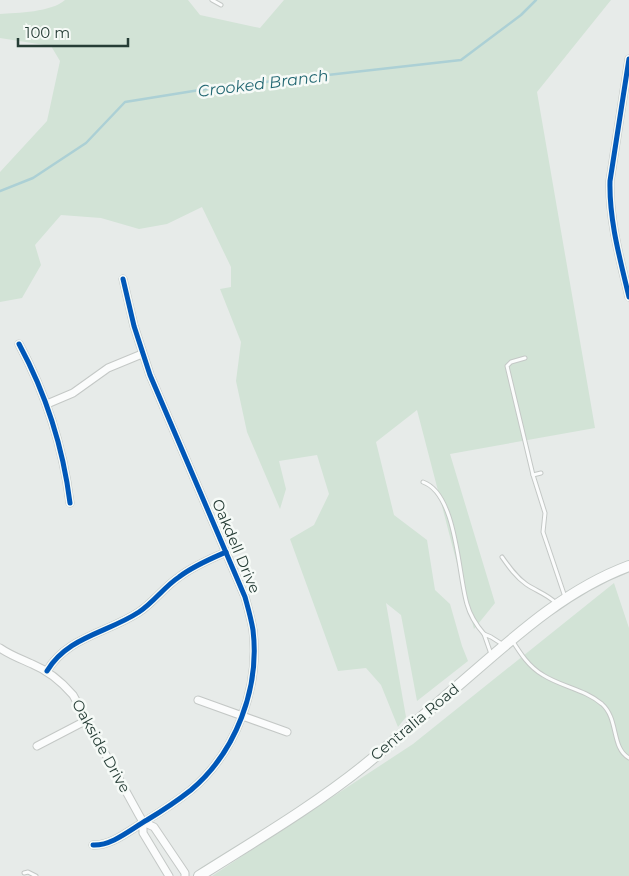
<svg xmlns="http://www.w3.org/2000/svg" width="629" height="876" font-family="Montserrat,sans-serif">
<rect width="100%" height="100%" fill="#e7ebe9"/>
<g fill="#d2e3d6">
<path d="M65,0h123l12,15 60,13 24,-28h327l-74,92 58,336 -145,26 45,149 -21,26 -57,-219 -41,32 18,73 33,25 8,50 15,14 12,42 6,15 -51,40 -16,-86 -15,-12 20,114 -8,10 -17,-42 -15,-17 -28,3 -48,-132 24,-14 15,-31 -12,-39 -38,6 7,28 -6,20 -33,-77 -11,-51 5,-39 -21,-53 11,-2v-20l-29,-60 -35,17 -28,5 -38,-11 -40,-3 -26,30 6,20 -19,33 -22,4v-130l47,-51 13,-60 -9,-15 -51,-8v-24c17,-1 52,-2 65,-14z"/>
<path d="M614,583l15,45v248h-417l201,-132z"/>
</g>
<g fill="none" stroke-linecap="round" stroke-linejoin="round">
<path stroke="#acd0d5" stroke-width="2.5" d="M0,191l33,-13 53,-35 39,-41 87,-14 249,-28 60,-45 15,-15"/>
<defs>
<g id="service">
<path d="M212,0l9,5"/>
<path d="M525,358l-14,4 -4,4 26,109"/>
<path d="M541,473l-8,2 12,38 -2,19 22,65"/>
<path d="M423,482c34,12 35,92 44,122 3,11 10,22 17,30"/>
<path d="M502,557c7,10 14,20 24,27 10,7 21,10 30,19"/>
<path d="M512,640c8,13 17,27 31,35 19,12 41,14 59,29 17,15 9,44 27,54"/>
<path d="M491,654l-7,-20 7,3 11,7"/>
<path d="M24,873l4,-1 8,4"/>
</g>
<g id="minor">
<path d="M629,59l-19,122c-1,39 10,78 19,116"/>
<path d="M19,344c27,50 44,103 51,159"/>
<path d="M47,404l26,-11 35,-25 34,-14"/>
<path d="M0,648c10,7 21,11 32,16 17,7 29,17 41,31l66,120 4,7 11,5 31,46v3"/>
<path d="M47,671c20,-34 60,-38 92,-59 15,-10 25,-25 40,-35 14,-11 31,-18 47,-25"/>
<path d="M198,700l89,32"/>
<path d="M37,746l50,-26"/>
<path d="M143,822v11l26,43"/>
<path d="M93,845c19,1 38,-16 54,-25 15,-9 30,-19 44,-30 45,-38 69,-102 62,-160 -2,-12 -5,-22 -8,-33l-95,-222 -16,-49 -11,-47"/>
</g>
<path id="secondary" d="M199,876c57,-36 115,-70 167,-112 38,-31 74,-63 110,-94 47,-41 94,-82 153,-104"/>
</defs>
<use href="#service" stroke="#c4c8c6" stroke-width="5"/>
<use href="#minor" stroke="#c4c8c6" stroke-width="9"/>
<use href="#secondary" stroke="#c3c9c6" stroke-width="12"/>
<use href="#service" stroke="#fbfcfc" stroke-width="3"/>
<use href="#minor" stroke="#fbfcfc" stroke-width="7"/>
<use href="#secondary" stroke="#fbfcfc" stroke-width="10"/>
<defs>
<g id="cycleway">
<path d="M629,59l-19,122c-1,39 10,78 19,116"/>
<path d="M19,344c27,50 44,103 51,159"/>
<path d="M47,671c20,-34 60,-38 92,-59 15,-10 25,-25 40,-35 14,-11 31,-18 47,-25"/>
<path d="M93,845c19,1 38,-16 54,-25 15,-9 30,-19 44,-30 45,-38 69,-102 62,-160 -2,-12 -5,-22 -8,-33l-95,-222 -16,-49 -11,-47"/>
</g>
</defs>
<use href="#cycleway" stroke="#f6faf7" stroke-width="8"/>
<use href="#cycleway" stroke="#0057b8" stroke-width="5"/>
</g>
<g text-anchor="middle" stroke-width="5" stroke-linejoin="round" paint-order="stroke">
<g font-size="15" fill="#263d36" stroke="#f6faf7">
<text transform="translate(236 546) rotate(67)" y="5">Oakdell Drive</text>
<text transform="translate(415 722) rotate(-40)" y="5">Centralia Road</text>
<text transform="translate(101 746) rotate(61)" y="5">Oakside Drive</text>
</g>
<g font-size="16" font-style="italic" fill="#256974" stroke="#f6faf7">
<text transform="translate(263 83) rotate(-7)" y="6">Crooked Branch</text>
</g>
</g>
<path d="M18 38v8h110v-8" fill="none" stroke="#263d36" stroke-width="2.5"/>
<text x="25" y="38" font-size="15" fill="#263d36" stroke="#f6faf7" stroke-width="4" paint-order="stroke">100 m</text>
</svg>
